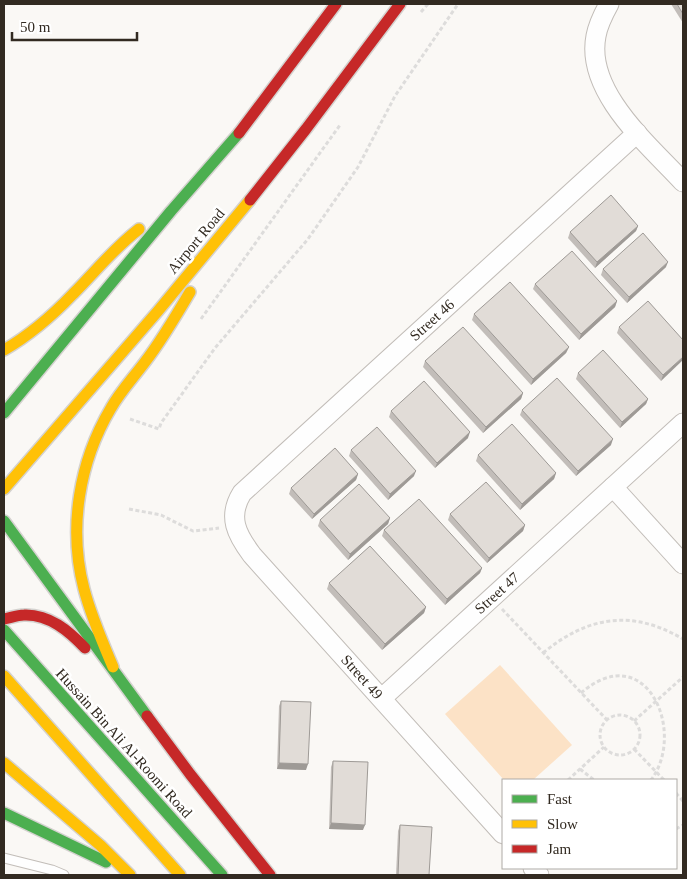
<svg xmlns="http://www.w3.org/2000/svg" width="687" height="879" font-family="Georgia,serif">
<rect width="100%" height="100%" fill="#faf8f5"/>
<path fill="#fce2c6" d="M500,665l72,80 -39,35h-29l-59,-66z"/>
<g fill="none" stroke-linecap="round" stroke-linejoin="round">
<defs>
<path id="lane" d="M4,858l48,12 12,5"/>
<g id="street">
<path d="M609,4c-5,9 -11,21 -13,32 -11,56 53,109 87,146"/>
<path d="M613,487l70,77"/>
<path d="M382,698l301,-275"/>
<path d="M503,834l-251,-279c-15,-20 -25,-38 -10,-62l395,-360"/>
<path d="M533,868l6,7"/>
</g>
<g id="fast">
<path d="M4,413l167,-202 68,-78"/>
<path d="M4,521l143,195"/>
<path d="M4,630l218,245"/>
<path d="M4,813l102,49"/>
</g>
<g id="slow">
<path d="M4,350c26,-15 48,-34 69,-56 22,-22 41,-46 66,-65"/>
<path d="M4,489l154,-178 92,-111"/>
<path d="M113,667c-11,-26 -22,-51 -29,-78 -16,-61 -5,-127 27,-181 9,-16 22,-30 34,-46 17,-22 31,-46 45,-70"/>
<path d="M4,676l176,199"/>
<path d="M4,763l96,82 30,30"/>
</g>
<g id="jam">
<path d="M239,133l97,-129"/>
<path d="M250,200l56,-71 94,-125"/>
<path d="M4,619c6,-1 13,-4 20,-4 25,-1 45,16 61,33"/>
<path d="M147,716l43,58 80,101"/>
</g>
</defs>
<use href="#lane" stroke="#c2bdb8" stroke-width="11"/>
<use href="#street" stroke="#c2bdb8" stroke-width="21"/>
<use href="#fast" stroke="#d4d2cf" stroke-width="14"/>
<use href="#slow" stroke="#d4d2cf" stroke-width="14"/>
<use href="#jam" stroke="#d4d2cf" stroke-width="14"/>
<g stroke="#dddcdb" stroke-width="3" stroke-dasharray="4 2.5" stroke-linecap="butt">
<path d="M421,12l7,-8"/>
<path d="M201,319l139,-194"/>
<path d="M130,419l29,10 2,-6 54,-75 93,-109 50,-72 37,-71 63,-92"/>
<path d="M129,509l32,6 32,16 26,-3"/>
<path d="M502,609l105,111"/>
<path d="M543,653c45,-37 89,-44 140,-14"/>
<path d="M581,693c65,-56 106,39 70,87"/>
<circle cx="620" cy="735" r="20"/>
<path d="M634,721l49,-44"/>
<path d="M634,749l30,31"/>
<path d="M580,769l14,11"/>
<path d="M568,780l36,-33"/>
<path d="M676,793l7,8"/>
<path d="M676,829l7,-4"/>
</g>
<use href="#lane" stroke="#fefefe" stroke-width="9"/>
<use href="#street" stroke="#fefefe" stroke-width="19"/>
<use href="#fast" stroke="#4caf50" stroke-width="11"/>
<use href="#slow" stroke="#ffc107" stroke-width="11"/>
<use href="#jam" stroke="#c62828" stroke-width="11"/>
</g>
<g fill="#c2bdb9">
<path d="M671,4h12v19z"/>
<path d="M638,226l-2,5 -41,37 -27,-30 2,-6z"/>
<path d="M666,267l-39,36 -26,-28 2,-6z"/>
<path d="M535,284l82,17 -2,6 -36,33 -46,-51z"/>
<path d="M474,314l95,33 -3,6 -35,32 -59,-65z"/>
<path d="M619,327l64,13 -22,41 -44,-48z"/>
<path d="M425,361l98,32 -2,6 -38,34 -60,-66z"/>
<path d="M578,373l70,26 -2,5 -26,24 -44,-49z"/>
<path d="M522,410l89,35 -35,31 -56,-61z"/>
<path d="M391,411l77,27 -33,30 -46,-51z"/>
<path d="M351,450l63,26 -26,24 -39,-44z"/>
<path d="M478,455l78,18 -2,6 -34,31 -44,-49z"/>
<path d="M358,474l-2,6 -44,39 -23,-25 2,-6z"/>
<path d="M450,514l75,11 -2,6 -36,32 -39,-43z"/>
<path d="M390,518l-2,6 -40,36 -30,-34 2,-6z"/>
<path d="M384,530l98,38 -2,5 -35,32 -63,-69z"/>
<path d="M329,583l97,24 -2,6 -42,37 -55,-61z"/>
<path d="M281,701l25,69 -29,-1 2,-63z"/>
<path d="M333,761l30,69 -34,-1 2,-62z"/>
<path d="M400,825l29,50h-33l2,-44z"/>
</g>
<g fill="#9e9a96">
<path d="M638,226l-2,5 -41,37 2,-6z"/>
<path d="M668,262l-2,5 -39,36 2,-6z"/>
<path d="M617,301l-2,6 -36,33 2,-6z"/>
<path d="M569,347l-3,6 -35,32 2,-6z"/>
<path d="M683,357v3l-22,21 2,-6z"/>
<path d="M523,393l-2,6 -38,34 3,-6z"/>
<path d="M648,399l-2,5 -26,24 2,-6z"/>
<path d="M470,432l-2,6 -33,30 2,-5z"/>
<path d="M613,439l-2,6 -35,31 2,-5z"/>
<path d="M416,471l-2,5 -26,24 2,-6z"/>
<path d="M556,473l-2,6 -34,31 2,-6z"/>
<path d="M358,474l-2,6 -44,39 2,-5z"/>
<path d="M390,518l-2,6 -40,36 2,-6z"/>
<path d="M525,525l-2,6 -36,32 2,-5z"/>
<path d="M482,568l-2,5 -35,32 2,-6z"/>
<path d="M426,607l-2,6 -42,37 3,-6z"/>
<path d="M279,763l29,1 -2,6 -29,-1z"/>
<path d="M331,823l34,2 -2,5 -34,-1z"/>
</g>
<g fill="#e1dcd7" stroke="#9e9a96">
<path d="M677,4h6v10z"/>
<path d="M611,195l27,31 -41,36 -27,-30z"/>
<path d="M643,233l25,29 -39,35 -26,-28z"/>
<path d="M572,251l45,50 -36,33 -46,-50z"/>
<path d="M510,282l59,65 -36,32 -59,-65z"/>
<path d="M648,301l35,39v17l-20,18 -44,-48z"/>
<path d="M463,327l60,66 -37,34 -61,-66z"/>
<path d="M603,350l45,49 -26,23 -44,-49z"/>
<path d="M557,378l56,61 -35,32 -56,-61z"/>
<path d="M424,381l46,51 -33,31 -46,-52z"/>
<path d="M512,424l44,49 -34,31 -44,-49z"/>
<path d="M377,427l39,44 -26,23 -39,-44z"/>
<path d="M335,448l23,26 -44,40 -23,-26z"/>
<path d="M486,482l39,43 -36,33 -39,-44z"/>
<path d="M359,484l31,34 -40,36 -30,-34z"/>
<path d="M419,499l63,69 -35,31 -63,-69z"/>
<path d="M370,546l56,61 -41,37 -56,-61z"/>
<path d="M281,701l30,1 -3,62 -29,-1z"/>
<path d="M333,761l35,1 -3,63 -34,-2z"/>
<path d="M400,825l32,2 -3,48h-31z"/>
</g>
<g text-anchor="middle" stroke-width="5" stroke-linejoin="round" paint-order="stroke">
<g font-size="15" fill="#322a21" stroke="#fff">
<text transform="translate(196 241) rotate(-50)" y="5">Airport Road</text>
<text transform="translate(432 320) rotate(-42)" y="5">Street 46</text>
<text transform="translate(497 593) rotate(-42)" y="5">Street 47</text>
<text transform="translate(362 677) rotate(48)" y="5">Street 49</text>
<text transform="translate(124 743) rotate(48)" y="5">Hussain Bin Ali Al-Roomi Road</text>
</g>
</g>
<rect width="687" height="879" fill="none" stroke="#322a21" stroke-width="10"/>
<rect x="502" y="779" width="175" height="90" fill="#ffffff" stroke="#adaaa6"/>
<rect x="512" y="795" width="25" height="8" fill="#4caf50" stroke="#adaaa6"/>
<text x="547" y="804" font-size="15" fill="#322a21">Fast</text>
<rect x="512" y="820" width="25" height="8" fill="#ffc107" stroke="#adaaa6"/>
<text x="547" y="829" font-size="15" fill="#322a21">Slow</text>
<rect x="512" y="845" width="25" height="8" fill="#c62828" stroke="#adaaa6"/>
<text x="547" y="854" font-size="15" fill="#322a21">Jam</text>
<path d="M12 32v8h125v-8" fill="none" stroke="#322a21" stroke-width="2.5"/>
<text x="20" y="32" font-size="15" fill="#322a21" stroke="#ffffff" stroke-width="4" paint-order="stroke">50 m</text>
</svg>
